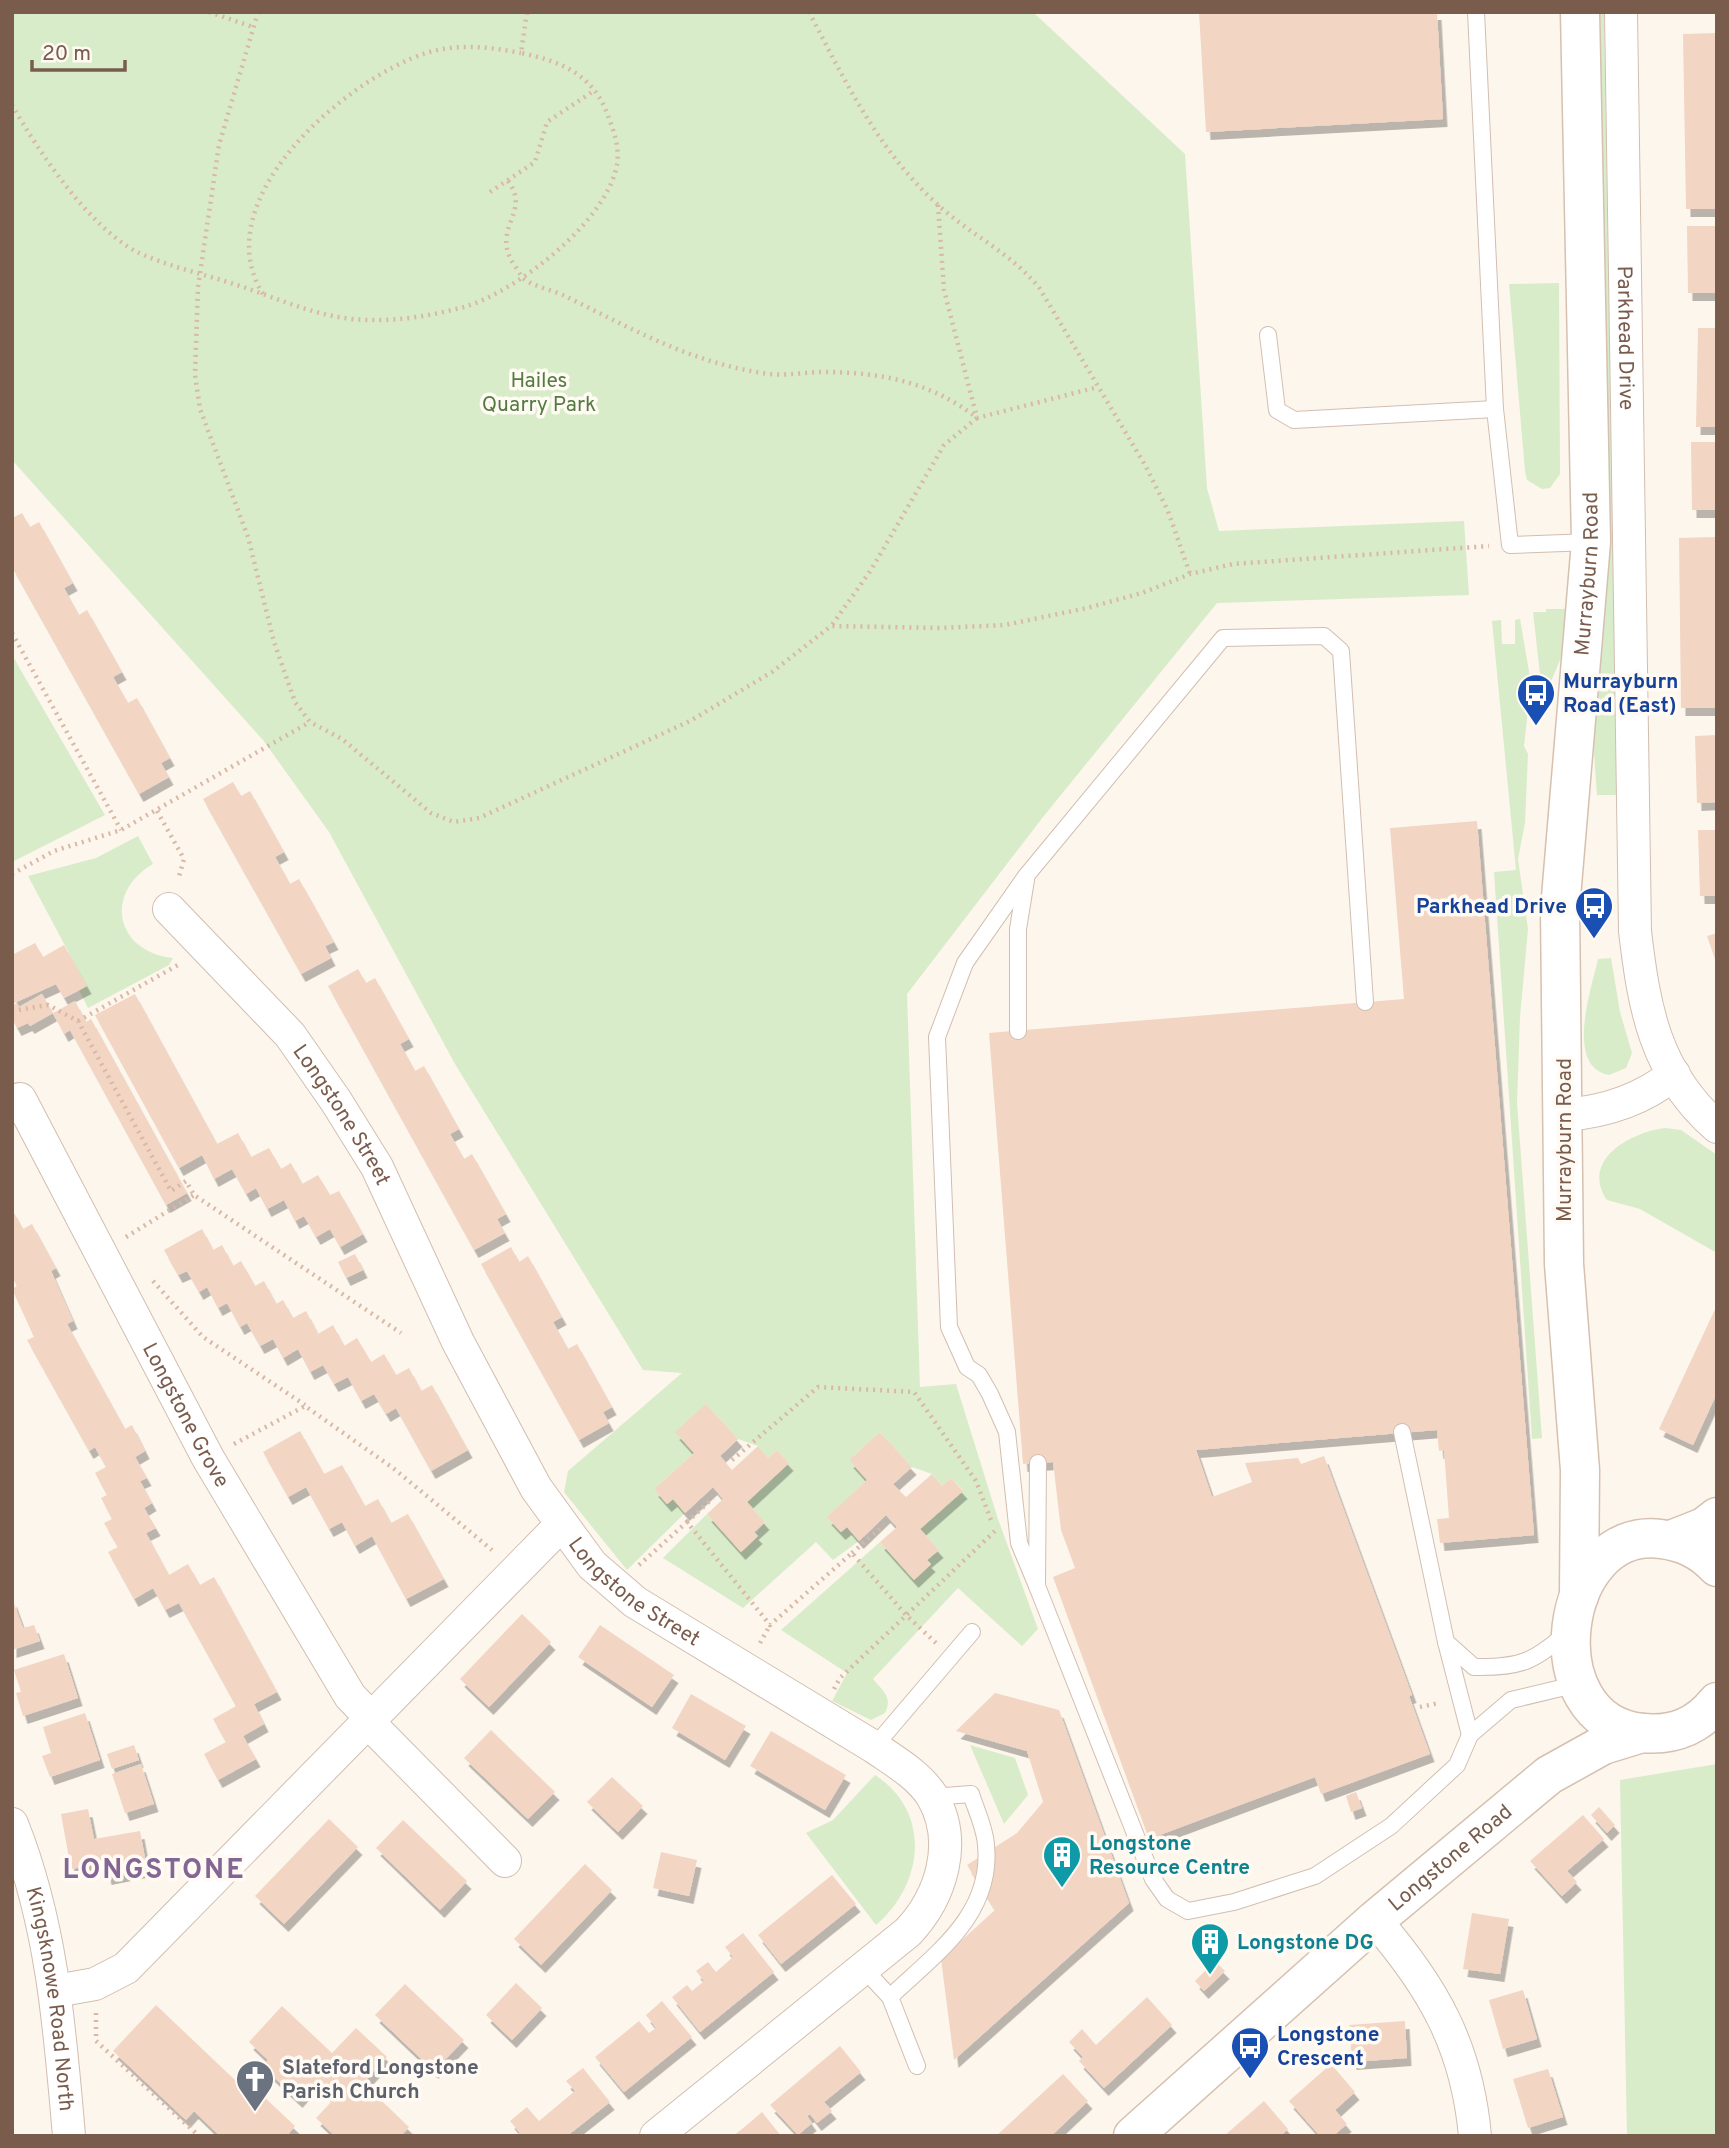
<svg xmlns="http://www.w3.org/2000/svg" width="1729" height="2148" font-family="Overpass,sans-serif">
<defs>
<filter id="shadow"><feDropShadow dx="4.5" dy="8" stdDeviation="0" flood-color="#0004"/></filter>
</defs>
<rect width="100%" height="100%" fill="#fdf6ec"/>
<g fill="#d8ecc9">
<path d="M12,12h1021l152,142 22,334 12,43 245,-10 5,74 -252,8 -174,214 -136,177 13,393 36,-3 42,135 40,110 -16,17 -64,-58 -85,91c10,12 20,18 12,34l-14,7 -39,-19 15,-28 -66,-43 99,-88 34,37 17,-14 -4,-5 12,-10 -19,-21 43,-39 -12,-12 -9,8 -10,-12 -20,-7 -32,-35 -31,28 18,20 -39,37 12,15 7,-5 12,14 -26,19 -17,-18 -73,66 -80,-50 44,-44 34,38 24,-30 -18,-20 42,-39 -12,-13 -9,8 -10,-12 -20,-7 -32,-35 -12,49 -40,36 13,15 6,-5 12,14 -58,57 -63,-78 4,-21 114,-98 -39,-3 -188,-306 -126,-232 -66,-92 -251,-280z"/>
<path d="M1600,12h4l13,783h-20l-4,-56 16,-228z"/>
<path d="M1559,283l1,191 -10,14 -8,1 -15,-9 -2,-9 -16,-187z"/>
<path d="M1546,609h22l-6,46 -19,46 -10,-89h13z"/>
<path d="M1520,619l11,64 -7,63 4,8 -3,69 -7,36 10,70 -8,88 -3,86 25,335 -10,1 -38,-567 22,-2 -24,-249 9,-1 1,24h13v-24z"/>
<path d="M12,655l93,160 -93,47z"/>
<path d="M138,836l15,28c-50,29 -37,88 20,94l-4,7 -81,43 -9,-18 7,-5 -58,-109 68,-18z"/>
<path d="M1611,958l9,54 12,41 -6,15 -17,7c-45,-8 -17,-88 -11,-116z"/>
<path d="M1665,1128l16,2 36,25v98l-77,-44 -33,-9c-27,-41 25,-68 58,-72z"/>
<path d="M970,1745l45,13 13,37 -24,29z"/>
<path d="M1717,1764v372h-90l-7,-356z"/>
<path d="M875,1775c57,37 49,109 1,150l-70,-92 27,-13z"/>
</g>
<g fill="#f3d5c3" filter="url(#shadow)">
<path d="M1199,12h238l6,107 -237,13z"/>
<path d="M1717,33v176h-31l-3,-175z"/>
<path d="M1687,226h30v67h-29z"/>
<path d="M1698,328h19v99h-21z"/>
<path d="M1691,442h26v68h-25z"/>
<path d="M22,513l8,14 9,-5 34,61 -9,5 6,11 9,16 8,-5 35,62 -9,5 15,26 9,-5 33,60 -9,5 8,14 -30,17 -127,-227v-49z"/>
<path d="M1717,537v171h-36l-2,-170z"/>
<path d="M1717,735v67l-20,1 -2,-67z"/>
<path d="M233,782l8,14 9,-5 34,61 -9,5 15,27 9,-5 35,63 -9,4 6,12 -30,16 -98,-175z"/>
<path d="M1477,821l57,714 -94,8 -3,-24 12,-1 -5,-68 -5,1 -2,-21 -241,20 16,47 40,-15 -7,-19 53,-5 3,6 23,-8 88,239 -3,1 21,58 -109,40 -6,-17 -166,62 -96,-262 22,-9 -14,-38 -8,-68 -30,2 -34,-431 415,-34 -14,-171z"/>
<path d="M1698,830h19v66h-17z"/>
<path d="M1717,933v28l-1,1 -9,-26z"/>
<path d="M35,943l8,14 21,-12 23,41 -23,12 -8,-14 -44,20v-49z"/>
<path d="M358,969l8,14 9,-5 34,61 -9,5 15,27 9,-5 35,63 -9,5 14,25 8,-5 34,60 -9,5 8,14 -31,17 -146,-264z"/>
<path d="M42,994l11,19 -23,13 -2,-3 -11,5 -5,-9v-13l5,-3 2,4z"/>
<path d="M135,994l82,150 21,-11 13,24 18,-9 12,21 10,-6 11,21 16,-9 12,20 9,-4 24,43 -23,13 -10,-18 -14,8 -12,-21 -9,5 -11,-21 -17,9 -11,-21 -10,6 -14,-25 -18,10 -12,-24 -23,13 -84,-153z"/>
<path d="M75,1001l11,21 5,-3 96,174 -21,12 -96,-175 -6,4 -11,-21z"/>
<path d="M12,1209l11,20 9,-5 24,44 -5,3 22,50 -6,3 58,105 7,-4 13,26 -10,6 12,21 -7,3 12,22 -8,5 12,20 -10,5 20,37 3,5 19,-11 12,21 14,-8 63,115 -23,12 10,20 -21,12 13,23 -38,21 -14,-26 22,-12 -13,-23 23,-13 -57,-103 -14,7 -12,-22 -19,11 -26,-47 10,-5 -14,-24 8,-4 -11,-21 6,-3 -12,-22 11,-6 -11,-20 -6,4 -62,-111 7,-3 -22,-48 5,-3 -5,-9z"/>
<path d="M202,1229l11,21 9,-5 11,21 8,-5 14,25 9,-5 12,23 7,-4 10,18 13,-7 12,23 15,-9 11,21 13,-8 14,24 13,-8 12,21 13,-7 12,23 11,-6 36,65 -37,21 -35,-63 -10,6 -12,-20 -13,7 -13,-24 -14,7 -11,-19 -13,7 -12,-23 -15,9 -10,-19 -13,7 -13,-23 -7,4 -13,-24 -9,5 -11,-21 -8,5 -12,-21 -9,4 -14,-25z"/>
<path d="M511,1247l8,15 9,-6 34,61 -9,5 15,27 9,-5 35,63 -9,5 6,11 -30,17 -98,-176z"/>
<path d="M355,1254l8,16 -17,8 -8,-16z"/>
<path d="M1717,1305v88l-24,52 -34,-16z"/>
<path d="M706,1404l32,35 -18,17 12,14 26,-24 10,12 9,-8 12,13 -42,39 18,20 -11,10 4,4 -17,16 -34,-38 16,-15 -10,-12 -28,26 -12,-14 -6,5 -13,-15 40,-36 -19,-21z"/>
<path d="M300,1431l24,43 18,-9 23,41 13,-7 13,24 17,-9 36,65 -38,20 -34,-63 -17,10 -13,-24 -13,7 -23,-42 -18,10 -25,-45z"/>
<path d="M880,1432l32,35 -19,17 13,13 26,-23 10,12 9,-8 12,13 -43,38 19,21 -12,10 4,4 -17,16 -34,-38 17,-15 -11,-12 -27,26 -12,-14 -6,5 -14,-15 40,-37 -18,-20z"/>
<path d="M12,1598l11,30 11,-3 6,16 -28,9z"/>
<path d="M522,1614l29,28 -62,65 -29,-28z"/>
<path d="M600,1625l74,50 -22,32 -74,-50z"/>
<path d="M64,1654l14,44 -55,18 -7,-23 5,-1 -7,-22z"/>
<path d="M995,1693l64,17 70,193 -175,157 -13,-101 54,-49 -28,-45 50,-32 26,-31 -16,-51 -71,-20z"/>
<path d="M691,1694l55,32 -21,34 -53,-32z"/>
<path d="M85,1713l15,47 -50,17 -8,-21 9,-3 -8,-26z"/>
<path d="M491,1730l64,62 -27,27 -64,-61z"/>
<path d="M771,1731l75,44 -21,35 -75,-44z"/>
<path d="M134,1745l5,15 -27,9 -5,-15z"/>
<path d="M141,1764l13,40 -29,9 -13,-39z"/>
<path d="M612,1777l31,29 -25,26 -31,-30z"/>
<path d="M1356,1792l6,16 -11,4 -5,-16z"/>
<path d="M1599,1807l16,18 -8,8 -16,-18z"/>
<path d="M88,1809l6,30 46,-8 7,38 -40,8 -3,-14 -33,6 -10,-55z"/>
<path d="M1583,1815l21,24 -37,32 10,11 -15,14 -32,-35z"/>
<path d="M329,1819l29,28 -74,77 -29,-28z"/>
<path d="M403,1820l64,61 -27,29 -64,-62z"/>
<path d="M661,1852l36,8 -8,36 -36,-8z"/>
<path d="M585,1864l27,26 -71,75 -27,-26z"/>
<path d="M832,1875l24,29 -75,60 -23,-29z"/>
<path d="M1472,1913l37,6 -9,55 -37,-5z"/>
<path d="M743,1933l31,39 -74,60 -28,-35 15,-12 5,6 12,-10 -8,-10 12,-9 8,10 17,-15 -8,-10z"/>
<path d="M1215,1961l10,10 -21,20 -9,-10z"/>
<path d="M516,1983l26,25 -30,32 -26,-25z"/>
<path d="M405,1984l59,56 -30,31 -59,-56z"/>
<path d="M1523,1990l14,49 -34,10 -14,-49z"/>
<path d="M1147,1997l25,28 -68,63 -25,-27 4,-4 -14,-15 13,-13 14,16z"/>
<path d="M662,2001l30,36 -68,55 -29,-35 44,-36 10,12 7,-5 -10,-13z"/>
<path d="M156,2005l100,95 5,-6 34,32 -6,7 2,3h-71l-26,-25 -8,9 -73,-69z"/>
<path d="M282,2006l50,47 24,-25 31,29 -24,26 46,44 -8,9h-66l-19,-18 17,-18 -19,-18 -16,18 -36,-34 6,-6 -19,-18z"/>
<path d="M1405,2021l2,37 -55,4 -3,-37z"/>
<path d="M840,2046l21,26 -37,30 8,9 -15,12 -7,-9 -3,2 5,7 -14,12 -28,-30z"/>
<path d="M1331,2064l24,28 -20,18 12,14 -14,12h-13l-31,-35z"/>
<path d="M583,2068l27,34 -43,34h-51l4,-3 -10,-12 17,-14 12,14 36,-30 -9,-10z"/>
<path d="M1548,2069l15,48 -35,11 -15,-49z"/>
<path d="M1063,2074l25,27 -37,35h-55z"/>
<path d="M1264,2101l24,28 -7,7h-57z"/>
<path d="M762,2112l19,24h-48l14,-11z"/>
</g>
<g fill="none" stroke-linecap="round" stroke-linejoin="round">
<defs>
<g id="lane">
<path d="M1476,12l19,397 15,136 81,-3"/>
<path d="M1268,335l9,75 17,10 201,-11"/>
<path d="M1018,1031v-102l8,-49"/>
<path d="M1402,1432l44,210 28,25c46,1 60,-5 95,-36"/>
<path d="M1038,1463l-1,123 116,293 14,20 21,12 46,-9 81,-26 76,-50 66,-61 13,-30 41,-35 67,-16"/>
<path d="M1037,1586l-18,-43 -12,-111 -17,-38 -11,-19 -12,-8 -18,-40 -12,-290 28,-74 61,-87 197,-238 101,-2 17,15 24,351"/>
<path d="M1446,1642l24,93"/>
<path d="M874,1747l98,-115"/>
<path d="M863,1968l27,29 27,69"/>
<path d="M890,1997c45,-43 103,-82 96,-152 -1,-17 -10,-35 -15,-51l-39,3"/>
</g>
<g id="street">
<path id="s1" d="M1621,12l14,919c9,77 20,142 82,196"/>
<path id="s2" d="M169,909l121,126 46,66 41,66 81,175 78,146 56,77 43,37 239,145c20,14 45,28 58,49 27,46 9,101 -24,136l-252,204"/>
<path id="s3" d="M20,1099l188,359 142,238 22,23"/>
<path d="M1564,1115c41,-3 78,-15 110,-41"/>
<path d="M369,1723l136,138"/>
<path id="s4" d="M12,1824c40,100 48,206 57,312"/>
<path d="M1375,1920c58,67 92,126 100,216"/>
<path d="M56,1991l39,-7 31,-16 434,-442"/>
</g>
<g id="secondary">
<path d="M1671,1540l33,-13 13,-10"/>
<path d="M1717,1567c-16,-17 -33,-25 -56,-28 -103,-14 -129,183 -19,194 31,3 55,-6 75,-31"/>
<path id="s5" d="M1579,1596l1,-126 -16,-206 -4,-355 31,-367 -11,-530"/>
<path id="s6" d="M1133,2136l242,-216 174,-145 54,-30 39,-12"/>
</g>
</defs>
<use href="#lane" stroke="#d1beb0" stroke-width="18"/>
<use href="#street" stroke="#d1beb0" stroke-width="34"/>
<use href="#secondary" stroke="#d6c0b0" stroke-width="41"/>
<g stroke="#d9b8a5" stroke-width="4.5" stroke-dasharray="2 5" stroke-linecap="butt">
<path d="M209,12l44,15"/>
<path d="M258,12l-39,133 -21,142 -3,88 5,34 48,128 26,105 21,60 15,20 32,17 89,74 23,9 25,-4 211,-97 82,-49 59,-46 110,2 64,-3 82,-17 55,-15 48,-19 43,-10 256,-18"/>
<path d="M809,12c36,69 69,138 128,192 32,30 76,50 103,85l105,176 23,46 22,63"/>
<path d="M12,105c27,47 77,122 125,147 32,15 67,22 100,33 43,14 86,35 133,35 30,1 64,-5 94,-13 52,-15 144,-86 153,-143 3,-17 -4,-35 -10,-51 -15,-39 -47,-52 -86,-60l6,-41"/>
<path d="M508,181c24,32 -18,46 6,84 3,3 6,10 9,13 10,9 31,12 44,19 67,33 127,67 202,77 18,2 36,-2 54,-2 58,0 108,10 154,46l-33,27 -73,125 -39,55"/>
<path d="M490,192l45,-30 12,-40 48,-32"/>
<path d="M938,205l6,85 33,128 121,-31"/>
<path d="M263,294c-59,-94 83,-215 163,-241 32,-10 63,-6 95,0"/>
<path d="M12,633l109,197"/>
<path d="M157,811l27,48 -6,21"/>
<path d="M12,874l42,-23 67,-21 189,-108"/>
<path d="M12,1011l36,-6 30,16 93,170 15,-10 8,14 207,138"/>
<path d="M78,1021l100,-56"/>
<path d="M126,1237l68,-42"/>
<path d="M153,1281l50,56 102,68"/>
<path d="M234,1444l71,-38 88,62 99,82"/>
<path d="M732,1460l86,-73 96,5 62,89 15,39"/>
<path d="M687,1522l26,-24"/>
<path d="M852,1553l32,-28"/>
<path d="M639,1565l48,-43 83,103 82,-72 54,62 30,28"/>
<path d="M760,1643l10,-18"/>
<path d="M834,1689l6,-11 155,-147"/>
<path d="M1420,1707l19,-4"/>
<path d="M96,2013v28l103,95"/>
</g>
<use href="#lane" stroke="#fff" stroke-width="16"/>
<use href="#street" stroke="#fff" stroke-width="32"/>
<use href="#secondary" stroke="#fff" stroke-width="38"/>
</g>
<defs>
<symbol id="bus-pin" viewBox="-11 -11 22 30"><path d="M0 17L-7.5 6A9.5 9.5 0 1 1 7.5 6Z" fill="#1a4fb4" stroke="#fffaf3"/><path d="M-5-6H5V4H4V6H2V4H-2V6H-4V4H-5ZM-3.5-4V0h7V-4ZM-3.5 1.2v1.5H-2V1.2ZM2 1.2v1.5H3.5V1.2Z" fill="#fff"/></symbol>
<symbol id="building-pin" viewBox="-11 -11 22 30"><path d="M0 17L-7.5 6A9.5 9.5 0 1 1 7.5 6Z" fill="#0f9aa8" stroke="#fffaf3"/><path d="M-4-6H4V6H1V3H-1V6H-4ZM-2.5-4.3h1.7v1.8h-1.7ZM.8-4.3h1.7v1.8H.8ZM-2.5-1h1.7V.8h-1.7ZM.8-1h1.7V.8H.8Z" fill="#fff"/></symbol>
<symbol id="church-pin" viewBox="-11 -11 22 30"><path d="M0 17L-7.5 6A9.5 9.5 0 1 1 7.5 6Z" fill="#6b7280" stroke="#fffaf3"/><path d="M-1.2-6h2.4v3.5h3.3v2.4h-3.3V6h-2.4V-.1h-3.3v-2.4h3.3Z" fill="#fff"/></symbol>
</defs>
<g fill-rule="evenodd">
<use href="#bus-pin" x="1514" y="671" width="44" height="60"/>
<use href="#bus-pin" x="1572" y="884" width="44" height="60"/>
<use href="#building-pin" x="1040" y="1833" width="44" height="60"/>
<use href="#building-pin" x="1188" y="1920" width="44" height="60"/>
<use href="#bus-pin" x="1228" y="2024" width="44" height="60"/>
<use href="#church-pin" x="233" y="2057" width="44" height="60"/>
</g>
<g text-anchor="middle" stroke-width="7" stroke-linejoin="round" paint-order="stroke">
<g font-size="21" fill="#7a5c4d" stroke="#fffaf3">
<text dy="7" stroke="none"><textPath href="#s1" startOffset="326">Parkhead Drive</textPath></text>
<text dy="7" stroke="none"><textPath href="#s5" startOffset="1024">Murrayburn Road</textPath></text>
<text dy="7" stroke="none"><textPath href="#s2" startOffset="270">Longstone Street</textPath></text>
<text transform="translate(1564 1140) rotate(-90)" y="7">Murrayburn Road</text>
<text dy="7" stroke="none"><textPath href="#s3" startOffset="357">Longstone Grove</textPath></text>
<text dy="7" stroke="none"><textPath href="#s2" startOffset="836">Longstone Street</textPath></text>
<text dy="7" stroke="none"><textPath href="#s6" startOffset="422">Longstone Road</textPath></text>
<text dy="7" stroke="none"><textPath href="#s4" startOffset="180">Kingsknowe Road North</textPath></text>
</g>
<g font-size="21" fill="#537a41" stroke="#fffaf3">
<text x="539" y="387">Hailes<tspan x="539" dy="24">Quarry Park</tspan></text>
</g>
<g font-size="21" font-weight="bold" fill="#164399" stroke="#fffaf3" text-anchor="start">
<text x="1563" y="688">Murrayburn<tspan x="1563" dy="24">Road (East)</tspan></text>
<text x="1567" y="913" text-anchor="end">Parkhead Drive</text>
<text x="1277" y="2041">Longstone<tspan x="1277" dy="24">Crescent</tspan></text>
</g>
<g font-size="21" font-weight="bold" fill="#0d838f" stroke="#fffaf3" text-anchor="start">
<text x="1089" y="1850">Longstone<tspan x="1089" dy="24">Resource Centre</tspan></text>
<text x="1237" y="1949">Longstone DG</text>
</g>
<g font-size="21" font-weight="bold" fill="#5b616d" stroke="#fffaf3" text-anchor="start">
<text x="282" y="2074">Slateford Longstone<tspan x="282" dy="24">Parish Church</tspan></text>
</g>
<g font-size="28" font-weight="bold" letter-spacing="2" fill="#846695" stroke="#fffaf3">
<text x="154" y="1878">LONGSTONE</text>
</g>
</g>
<rect width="1729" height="2148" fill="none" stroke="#7a5c4d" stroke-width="28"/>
<path d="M32 60v10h93v-10" fill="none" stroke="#7a5c4d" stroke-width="3.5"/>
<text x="42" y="60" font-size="21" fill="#7a5c4d" stroke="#fffaf3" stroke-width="5" paint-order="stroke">20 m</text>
</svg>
